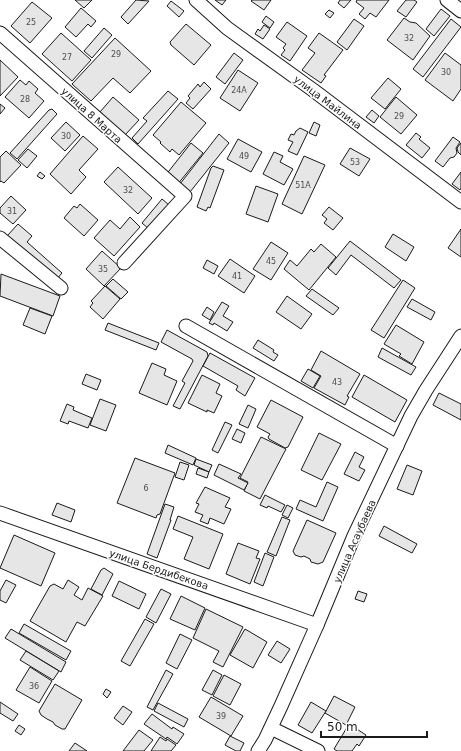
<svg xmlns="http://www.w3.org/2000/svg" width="461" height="751" font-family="'DejaVu Sans',sans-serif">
<rect width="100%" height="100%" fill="#fff"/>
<g fill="#e6e6e6" stroke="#1a1a1a">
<path d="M75,0h17l-8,8z"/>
<path d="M136,0l13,1 -21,23 -7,-7z"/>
<path d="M215,0h11l-4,5z"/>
<path d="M252,0h19l-7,10 -13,-9z"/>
<path d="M340,0h11l-7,8 -6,-5z"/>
<path d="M357,0h32l-13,17 -6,-4 -5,6 -6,-5 5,-6 -8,-6z"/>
<path d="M406,0h8l3,2 -11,15 -9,-6z"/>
<path d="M171,1l13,10 -5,6 -12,-11z"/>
<path d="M32,2l20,16 -22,25 -19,-17z"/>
<path d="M81,8l15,13 -5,6 -3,-3 -12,13 -11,-10z"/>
<path d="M441,9l9,7 -16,20 -8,-7z"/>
<path d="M329,10l5,3 -4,5 -5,-4z"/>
<path d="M266,16l8,6 -4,6 -8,-6z"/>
<path d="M404,18l6,4 6,1 14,13 -17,24 -26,-20z"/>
<path d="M354,19l10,7 -17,24 -10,-8z"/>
<path d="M451,19l10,8 -38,50 -10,-8z"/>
<path d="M287,22l20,14 -17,25 -9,-6 4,-5 -2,-2 3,-4 -10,-7z"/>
<path d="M186,24l25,21 -17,20 -23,-20 -1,-3z"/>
<path d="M264,25l6,4 -7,10 -8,-5 3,-5 2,2z"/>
<path d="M104,28l8,7 -20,23 -8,-7z"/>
<path d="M61,33l30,27 -19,21 -30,-27z"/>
<path d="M319,33l24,17 -19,25 2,1 -5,7 -19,-13 13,-17 -7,-5z"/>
<path d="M115,38l36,33 -21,22 -17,-15 -22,23 -19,-17z"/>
<path d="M234,53l9,7 -18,24 -9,-7z"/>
<path d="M445,53l16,12v24l-8,12 -28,-21z"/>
<path d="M0,60l18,17 -18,19z"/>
<path d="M238,70l20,13 -18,28 -20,-13z"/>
<path d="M388,78l13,11 -16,20 -14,-11z"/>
<path d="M20,80l6,5 3,-4 9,8 -3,4 9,8 -15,17 -24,-21z"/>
<path d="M204,82l7,7 -18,20 -7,-6 4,-5 -2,-2 10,-12 2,3z"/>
<path d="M168,91l10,8 -40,45 -6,-6 15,-17 -4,-3z"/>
<path d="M113,97l26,23 -14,15 -25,-23z"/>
<path d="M396,97l21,18 -16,19 -21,-17z"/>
<path d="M181,102l25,21 -27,32 -7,-6 -2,3 -10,-9 1,-1 -8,-7z"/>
<path d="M0,104l5,4 -5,6z"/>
<path d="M52,109l5,5 -40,45 -7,-6 39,-43z"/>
<path d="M372,110l7,6 -5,7 -8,-6z"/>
<path d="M66,122l14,13 -15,16 -14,-13z"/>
<path d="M314,122l6,3 -4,11 -7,-3z"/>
<path d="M300,128l8,4 -11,23 -9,-4 5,-9 -5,-2 3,-6 3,1 2,-4z"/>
<path d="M416,133l5,4 -2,2 11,9 -8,10 -16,-13z"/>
<path d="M219,134l10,9 -39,49 -10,-8z"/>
<path d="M83,136l15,13 -19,21 7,7 -15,17 -21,-20z"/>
<path d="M453,137l7,5 -4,6 1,5 -3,4 -4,1 -7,9 -8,-6z"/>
<path d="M238,139l24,13 -11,20 -24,-13z"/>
<path d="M191,143l12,10 -26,32 -12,-9z"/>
<path d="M461,143v12l-3,-3 -1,-4z"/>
<path d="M350,148l20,11 -11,17 -19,-12z"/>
<path d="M28,149l9,7 -10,12 -9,-8z"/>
<path d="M6,151l15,14 -17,18 -3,-2 -1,1v-25z"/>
<path d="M274,152l9,4 -3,6 13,7 -9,16 -21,-11z"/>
<path d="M304,156l21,9 -23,49 -20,-10z"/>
<path d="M213,166l11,4 -14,38 -2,-1 -2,4 -9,-4 14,-39z"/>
<path d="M118,167l34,31 -14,16 -34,-32z"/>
<path d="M40,172l5,4 -3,3 -5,-3z"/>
<path d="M461,172v16l-1,2 -8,-6z"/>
<path d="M256,186l22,8 -10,28 -22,-8z"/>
<path d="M11,196l15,14 -13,14 -13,-11v-5z"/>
<path d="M162,199l7,6 -20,24 -7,-6z"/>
<path d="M80,204l18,16 -14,16 -20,-18 10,-12 3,2z"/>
<path d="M329,207l14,11 -10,12 -9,-7 3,-4 -5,-4z"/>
<path d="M130,217l10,10 -26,29 -20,-18 16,-18 10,9z"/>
<path d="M18,224l14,12 -5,6 35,31 -5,6 -50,-43z"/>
<path d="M461,229v28l-13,-9z"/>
<path d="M393,234l21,13 -8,14 -21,-14z"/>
<path d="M350,241l51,39 -7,8 -43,-33 -15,20 -8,-7z"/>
<path d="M271,242l17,11 -17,27 -18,-11z"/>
<path d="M321,244l15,13 -27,33 -25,-21 6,-9 7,6 14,-17 3,3z"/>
<path d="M102,251l19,17 -17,18 -18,-17z"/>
<path d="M230,259l25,17 -11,17 -26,-17z"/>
<path d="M207,260l11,6 -4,8 -11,-6z"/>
<path d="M1,274l59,22 -7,20 -53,-20z"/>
<path d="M113,279l15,13 -7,7 -15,-13z"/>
<path d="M403,280l12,8 -31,50 -13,-8z"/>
<path d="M105,286l15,13 -17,20 -13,-12 3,-4 -2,-2z"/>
<path d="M312,289l27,19 -6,7 -27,-19z"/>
<path d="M287,296l25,18 -11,15 -25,-17z"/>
<path d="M412,299l23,13 -4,8 -24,-13z"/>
<path d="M222,302l7,4 -6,10 10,6 -6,9 -13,-8 -1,2 -4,-2z"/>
<path d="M207,307l7,5 -4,8 -8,-5z"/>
<path d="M30,308l22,8 -7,18 -22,-9z"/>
<path d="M108,323l51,20 -3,7 -51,-20z"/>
<path d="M396,325l28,17 -12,22 -13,-8 2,-2 -17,-10z"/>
<path d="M167,330l40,22 1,4 -28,53 -7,-3 12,-23 -3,-2 11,-20 -1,-2 -31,-17z"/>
<path d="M258,340l16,10 -1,2 5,3 -4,6 -21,-13z"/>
<path d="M382,348l34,19 -5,8 -33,-18z"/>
<path d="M321,351l39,23 -13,22 2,1 -4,8 -31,-17 7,-12 -10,-6z"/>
<path d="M210,353l45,25 -10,18 -9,-6 2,-4 -35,-20z"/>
<path d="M152,363l14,6 -2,6 13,6 -10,24 -28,-12z"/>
<path d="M308,369l12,7 -7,12 -12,-7z"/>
<path d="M86,374l15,6 -4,10 -15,-6z"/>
<path d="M202,375l18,9 -4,9 6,3 -8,17 -7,-3v2l-19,-9z"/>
<path d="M364,375l43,25 -12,22 -43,-25z"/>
<path d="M439,393l22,11v16l-28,-15z"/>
<path d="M100,399l16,6 -10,26 -16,-6z"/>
<path d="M271,400l32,17 -15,30 -3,1 -16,-9 -1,-2 2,-3 -13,-7z"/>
<path d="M67,404l7,3 -1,3 19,8 -4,10 -19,-7 -1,3 -8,-3z"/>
<path d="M248,405l8,4 -8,19 -9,-4z"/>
<path d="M225,422l7,3 -14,28 -6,-3z"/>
<path d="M237,429l8,4 -4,10 -9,-4z"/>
<path d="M319,433l22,11 -19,36 -21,-10z"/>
<path d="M261,437l25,12 -26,50 -16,-8 4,-9 -8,-4z"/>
<path d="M168,445l28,13 -3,7 -28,-12z"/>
<path d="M355,452l9,5 -5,10 6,3 -6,11 -15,-7z"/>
<path d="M135,458l40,15 -15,41 -3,1 -1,3 -39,-15z"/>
<path d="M196,459l16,6 -3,7 -15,-7z"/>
<path d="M180,462l9,3 -5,15 -9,-3z"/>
<path d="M219,464l22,10 -3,4 10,5 -4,7 -30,-15z"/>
<path d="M407,465l15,6 -9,24 -16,-6z"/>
<path d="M198,468l11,4 -2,6 -11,-4z"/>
<path d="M327,482l11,5 -15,34 -27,-12 4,-9 16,7z"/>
<path d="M205,487l25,11 -5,9 6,2 -7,15 -14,-6 -2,6 -8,-3 3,-6 -8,-3 4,-8 -3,-1z"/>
<path d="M265,495l20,10 -4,7 -13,-6 -1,2 -7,-3z"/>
<path d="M57,503l18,7 -4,12 -19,-7z"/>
<path d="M165,504l9,3 -4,13h1l-14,38 -10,-4z"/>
<path d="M287,505l6,3 -5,10 -6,-3z"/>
<path d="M178,516l45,18 -14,35 -25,-10 9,-22 -20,-8z"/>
<path d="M282,517l8,3 -14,36 -9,-4z"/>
<path d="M307,520l29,13 -13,29 -5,2 -7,-2 -1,-3 -6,-3 -3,1 -6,-2 -2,-4z"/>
<path d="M384,526l33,18 -5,9 -33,-17z"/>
<path d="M14,535l41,18 -14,33 -41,-18z"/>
<path d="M238,543l21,8 -3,7 4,1 -10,25 -24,-10z"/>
<path d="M265,553l9,4 -11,29 -9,-4z"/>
<path d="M104,568l9,6 -11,21 -11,-6 10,-19z"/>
<path d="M6,580l10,5 -10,18 -6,-3v-9z"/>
<path d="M68,580l11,7 -5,8 8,5 6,-12 15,8 -18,30 -8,-4 -11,20 -36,-21 20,-35 4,-2 9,5z"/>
<path d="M119,581l27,13 -7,15 -27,-13z"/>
<path d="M161,589l10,5 -15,29 -10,-6z"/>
<path d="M358,591l9,3 -3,8 -9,-3z"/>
<path d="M181,596l24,12 -10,22 -25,-11z"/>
<path d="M206,609l37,18 -20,40 -10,-5 6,-11 -26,-13z"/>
<path d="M145,619l9,5 -24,42 -9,-5z"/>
<path d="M24,624l47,27 -5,9 -47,-27z"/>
<path d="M11,629l55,33 -5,10 -56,-34z"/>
<path d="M245,629l22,13 -14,26 -23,-13z"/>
<path d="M180,634l12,6 -15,29 -11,-6z"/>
<path d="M277,641l13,8 -9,14 -13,-8z"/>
<path d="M26,651l33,20 -6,9 -33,-20z"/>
<path d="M30,667l22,14 -13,22 -23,-13z"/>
<path d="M166,670l7,4 -20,36 -6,-3z"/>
<path d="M213,670l9,5 -10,20 -10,-5z"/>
<path d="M224,675l17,9 -11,21 -17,-9z"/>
<path d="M55,684l27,16 -17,29h-3l-7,-4 -2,-3 -6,-3 -6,-4 -2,-4z"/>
<path d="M106,689l5,3 -4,6 -4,-4z"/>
<path d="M334,696l21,11 -9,18 -21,-12z"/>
<path d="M211,697l32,19 -12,20 -32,-19z"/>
<path d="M0,702l18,12 -5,7 -13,-8z"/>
<path d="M311,702l15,9 -14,22 -14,-8z"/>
<path d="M158,703l30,16 -4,8 -30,-16z"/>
<path d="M123,706l9,6 -9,13 -9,-7z"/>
<path d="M152,714l20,15 1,-2 11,7 -7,10 -10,-7 -1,2 -22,-15z"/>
<path d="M349,724l17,11 -7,11 -2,-2 -5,7h-15l-3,-2z"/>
<path d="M19,725l6,4 -4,6 -6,-4z"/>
<path d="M139,730l14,10 -9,11h-21z"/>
<path d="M230,736l14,7 -4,8h-4l-11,-6z"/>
<path d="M160,737l6,4 1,-2 9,6 -5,6h-20z"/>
<path d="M75,743l12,8h-18z"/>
</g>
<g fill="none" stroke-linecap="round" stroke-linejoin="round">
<defs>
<g id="minor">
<path d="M196,0l31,28 86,62 148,112"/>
<path d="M447,0l14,11"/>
<path d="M0,33l185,163 -61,67"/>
<path d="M0,238l61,50"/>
<path d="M186,326l211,120"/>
<path d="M0,513l317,112"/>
<path d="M271,728l47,23"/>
<path d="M258,751l7,-11 16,-34 36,-81 37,-89 57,-120 15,-26 35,-54"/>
</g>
</defs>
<use href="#minor" stroke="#1a1a1a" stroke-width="15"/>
<use href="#minor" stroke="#fff" stroke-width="13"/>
</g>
<g text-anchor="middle" stroke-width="3" stroke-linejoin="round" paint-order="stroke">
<g font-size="8" fill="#4d4d4d">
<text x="31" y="25">25</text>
<text x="409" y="41">32</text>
<text x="116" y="57">29</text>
<text x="67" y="60">27</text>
<text x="446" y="75">30</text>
<text x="239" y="93">24А</text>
<text x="25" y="102">28</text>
<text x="399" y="119">29</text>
<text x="66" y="139">30</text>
<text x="244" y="159">49</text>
<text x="355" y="165">53</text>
<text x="303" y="188">51А</text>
<text x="128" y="193">32</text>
<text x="12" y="214">31</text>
<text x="271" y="264">45</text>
<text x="103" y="272">35</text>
<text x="237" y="279">41</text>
<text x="337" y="385">43</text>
<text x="146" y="491">6</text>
<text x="34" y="689">36</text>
<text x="221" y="719">39</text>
</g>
<g font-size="10" fill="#1a1a1a" stroke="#fff">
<text transform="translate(328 102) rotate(37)" y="4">улица Майлина</text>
<text transform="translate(92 115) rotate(42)" y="4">улица 8 Марта</text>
<text transform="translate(354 541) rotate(-66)" y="4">улица Асаубаева</text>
<text transform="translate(159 569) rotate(19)" y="4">улица Бердибекова</text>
</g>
</g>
<path d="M321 731v6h106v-6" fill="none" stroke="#1a1a1a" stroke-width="2"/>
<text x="327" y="731" font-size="12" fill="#1a1a1a" stroke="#ffffff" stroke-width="3" paint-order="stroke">50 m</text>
</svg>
